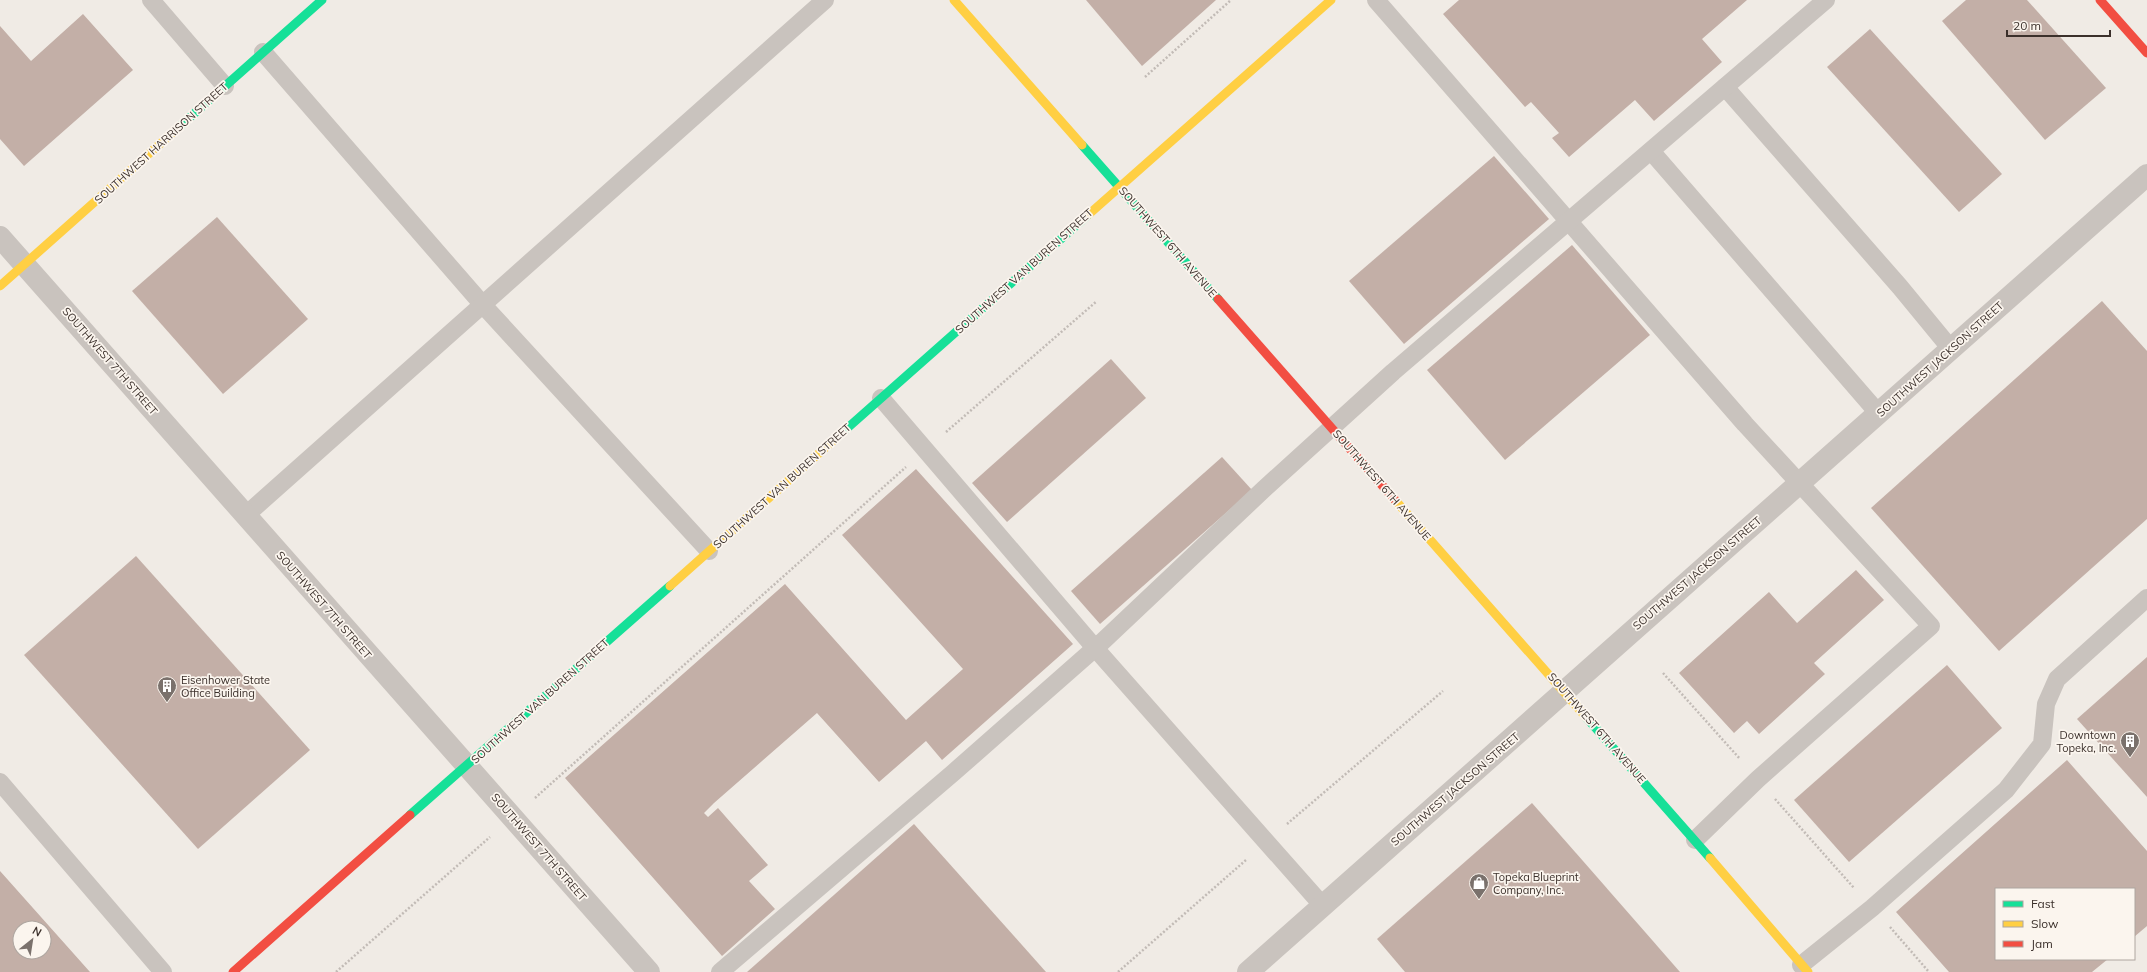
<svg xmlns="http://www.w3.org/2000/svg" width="2147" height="972" font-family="Mulish,sans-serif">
<rect width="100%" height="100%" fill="#f0ebe5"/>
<g fill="#c3afa7" fill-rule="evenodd">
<path d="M1086,0h130l-74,66z"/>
<path d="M1459,0h288l-45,39 20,23 -68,59 -19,-21 -66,57 -17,-19 7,-5 -28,-31 -6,5 -82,-93z"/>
<path d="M1966,0h61l79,88 -61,52 -103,-119z"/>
<path d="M83,14l50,56 -109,96 -24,-27v-113l31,35z"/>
<path d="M1870,29l132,145 -43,38 -132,-145z"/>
<path d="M1494,156l55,63 -145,125 -55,-63z"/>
<path d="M217,217l91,102 -85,75 -91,-103z"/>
<path d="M1572,245l78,90 -145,125 -78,-90z"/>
<path d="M2102,301l45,50v168l-148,132 -128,-143z"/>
<path d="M1111,359l35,39 -139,124 -35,-39z"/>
<path d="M1222,457l30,33 -152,134 -29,-33z"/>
<path d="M916,469l157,175 -131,116 -16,-19 -47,41 -62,-69 -103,90 -10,10 4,4 10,-9 50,57 -19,16 26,28 -53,47 -157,-178 220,-194 121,136 57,-51 -121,-134z"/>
<path d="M136,556l174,194 -112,99 -174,-194z"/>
<path d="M1856,570l28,30 -70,63 11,11 -66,60 -12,-13 -13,12 -55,-60 90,-81 28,31z"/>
<path d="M2147,657v140l-70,-78z"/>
<path d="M1947,665l55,63 -153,134 -55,-62z"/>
<path d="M2067,760l80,91v75l-13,11v-48h-138v70h112l-16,13h-143l-53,-60z"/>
<path d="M1532,803l51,58 97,111h-275l-28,-33z"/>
<path d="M914,824l132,148h-299z"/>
<path d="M0,871l90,101h-90zM20,928h24v24h-24z"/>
</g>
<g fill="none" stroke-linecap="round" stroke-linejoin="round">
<g stroke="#c2bbb6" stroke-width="2.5" stroke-dasharray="2 2" stroke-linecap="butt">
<path d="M1145,77l86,-77"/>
<path d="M946,432l151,-131"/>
<path d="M1663,673l77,86"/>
<path d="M535,798l371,-331"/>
<path d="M1775,799l79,89"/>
<path d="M1287,824l156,-133"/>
<path d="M1890,927l39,45"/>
<path d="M336,972l154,-135"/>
<path d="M1118,972l128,-112"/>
</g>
<g stroke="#c9c3be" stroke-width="18">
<path d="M151,0l74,86"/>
<path d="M1376,0l369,424 186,202 -173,153 -63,61"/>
<path d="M263,52l220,253 226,246"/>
<path d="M1725,87l175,200 51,62"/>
<path d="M1651,151l228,263"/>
<path d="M881,398l214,250 228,258"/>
<path d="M246,515l579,-515"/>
<path d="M0,782l163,190"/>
<path d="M1801,965l71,-57 134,-118 36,-46 4,-40 11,-25 90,-81"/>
<path d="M720,972l233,-199 149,-131 162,-153 129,-117 433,-372"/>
</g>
<g stroke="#c9c3be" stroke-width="22">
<path d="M0,237l649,735"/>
<path d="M1248,972l899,-797"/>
</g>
<g stroke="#16e098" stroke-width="9">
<path d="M179,127l143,-127"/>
<path d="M1082,145l136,154"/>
<path d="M835,439l253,-224"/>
<path d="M1586,717l124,141"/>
<path d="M410,815l260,-229"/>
</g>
<g stroke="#ffcf43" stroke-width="9">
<path d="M954,0l128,145"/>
<path d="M1088,215l243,-215"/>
<path d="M0,286l179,-159"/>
<path d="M1395,500l191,217"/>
<path d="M670,586l165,-147"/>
<path d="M1710,858l98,114"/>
</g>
<g stroke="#f24e42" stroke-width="9">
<path d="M2100,0l47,53"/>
<path d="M1218,299l177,201"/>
<path d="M233,972l177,-157"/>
</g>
</g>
<defs>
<symbol id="building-pin" viewBox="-11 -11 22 30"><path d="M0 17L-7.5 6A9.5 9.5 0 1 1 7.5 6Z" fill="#7a716c" stroke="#fbf5ee"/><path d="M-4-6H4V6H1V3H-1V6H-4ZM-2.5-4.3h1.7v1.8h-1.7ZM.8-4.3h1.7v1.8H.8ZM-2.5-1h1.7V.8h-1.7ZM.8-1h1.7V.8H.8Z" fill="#fff"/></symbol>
<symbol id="shop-pin" viewBox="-11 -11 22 30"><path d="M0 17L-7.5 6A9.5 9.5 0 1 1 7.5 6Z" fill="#7a716c" stroke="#fbf5ee"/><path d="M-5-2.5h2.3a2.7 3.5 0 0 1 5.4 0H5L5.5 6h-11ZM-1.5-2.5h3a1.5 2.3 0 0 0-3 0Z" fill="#fff"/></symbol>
</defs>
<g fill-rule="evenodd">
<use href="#building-pin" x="156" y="675" width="22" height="30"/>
<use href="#building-pin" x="2119" y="730" width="22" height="30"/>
<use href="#shop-pin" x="1468" y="872" width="22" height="30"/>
</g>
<g text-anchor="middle" stroke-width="3.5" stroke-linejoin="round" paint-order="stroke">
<g font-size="11" fill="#3b302b" stroke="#fbf5ee">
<text transform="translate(161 143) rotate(-42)" y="4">SOUTHWEST HARRISON STREET</text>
<text transform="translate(1168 242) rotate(49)" y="4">SOUTHWEST 6TH AVENUE</text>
<text transform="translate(1024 271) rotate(-42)" y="4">SOUTHWEST VAN BUREN STREET</text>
<text transform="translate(1940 359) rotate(-42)" y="4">SOUTHWEST JACKSON STREET</text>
<text transform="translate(110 361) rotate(49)" y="4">SOUTHWEST 7TH STREET</text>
<text transform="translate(1382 485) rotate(49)" y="4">SOUTHWEST 6TH AVENUE</text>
<text transform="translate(782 486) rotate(-42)" y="4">SOUTHWEST VAN BUREN STREET</text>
<text transform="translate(1697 573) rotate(-41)" y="4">SOUTHWEST JACKSON STREET</text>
<text transform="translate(324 605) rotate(49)" y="4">SOUTHWEST 7TH STREET</text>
<text transform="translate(540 701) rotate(-42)" y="4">SOUTHWEST VAN BUREN STREET</text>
<text transform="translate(1597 728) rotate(49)" y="4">SOUTHWEST 6TH AVENUE</text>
<text transform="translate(1455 789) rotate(-41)" y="4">SOUTHWEST JACKSON STREET</text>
<text transform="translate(539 847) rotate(49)" y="4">SOUTHWEST 7TH STREET</text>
</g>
<g font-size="11" fill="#3b302b" stroke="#fbf5ee" text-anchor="start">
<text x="181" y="684">Eisenhower State<tspan x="181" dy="13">Office Building</tspan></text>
<text x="2116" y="739" text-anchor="end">Downtown<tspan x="2116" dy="13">Topeka, Inc.</tspan></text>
<text x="1493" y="881">Topeka Blueprint<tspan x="1493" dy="13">Company, Inc.</tspan></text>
</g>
</g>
<rect x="1995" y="888" width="140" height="72" fill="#fbf5ee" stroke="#aea6a0"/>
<rect x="2003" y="901" width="20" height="6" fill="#16e098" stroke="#aea6a0"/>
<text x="2031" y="908" font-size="12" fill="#3b302b">Fast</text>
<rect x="2003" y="921" width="20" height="6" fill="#ffcf43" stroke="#aea6a0"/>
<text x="2031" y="928" font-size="12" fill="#3b302b">Slow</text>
<rect x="2003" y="941" width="20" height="6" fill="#f24e42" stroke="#aea6a0"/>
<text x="2031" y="948" font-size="12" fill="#3b302b">Jam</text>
<g transform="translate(32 940) rotate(30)"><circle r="19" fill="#fbf5ee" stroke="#aea6a0"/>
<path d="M0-3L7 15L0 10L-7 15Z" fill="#7a716c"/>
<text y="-6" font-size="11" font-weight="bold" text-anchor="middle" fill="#3b302b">N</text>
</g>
<path d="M2007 30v6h103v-6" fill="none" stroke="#3b302b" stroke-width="2"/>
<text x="2013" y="30" font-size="12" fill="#3b302b" stroke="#fbf5ee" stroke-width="3" paint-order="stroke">20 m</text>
</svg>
